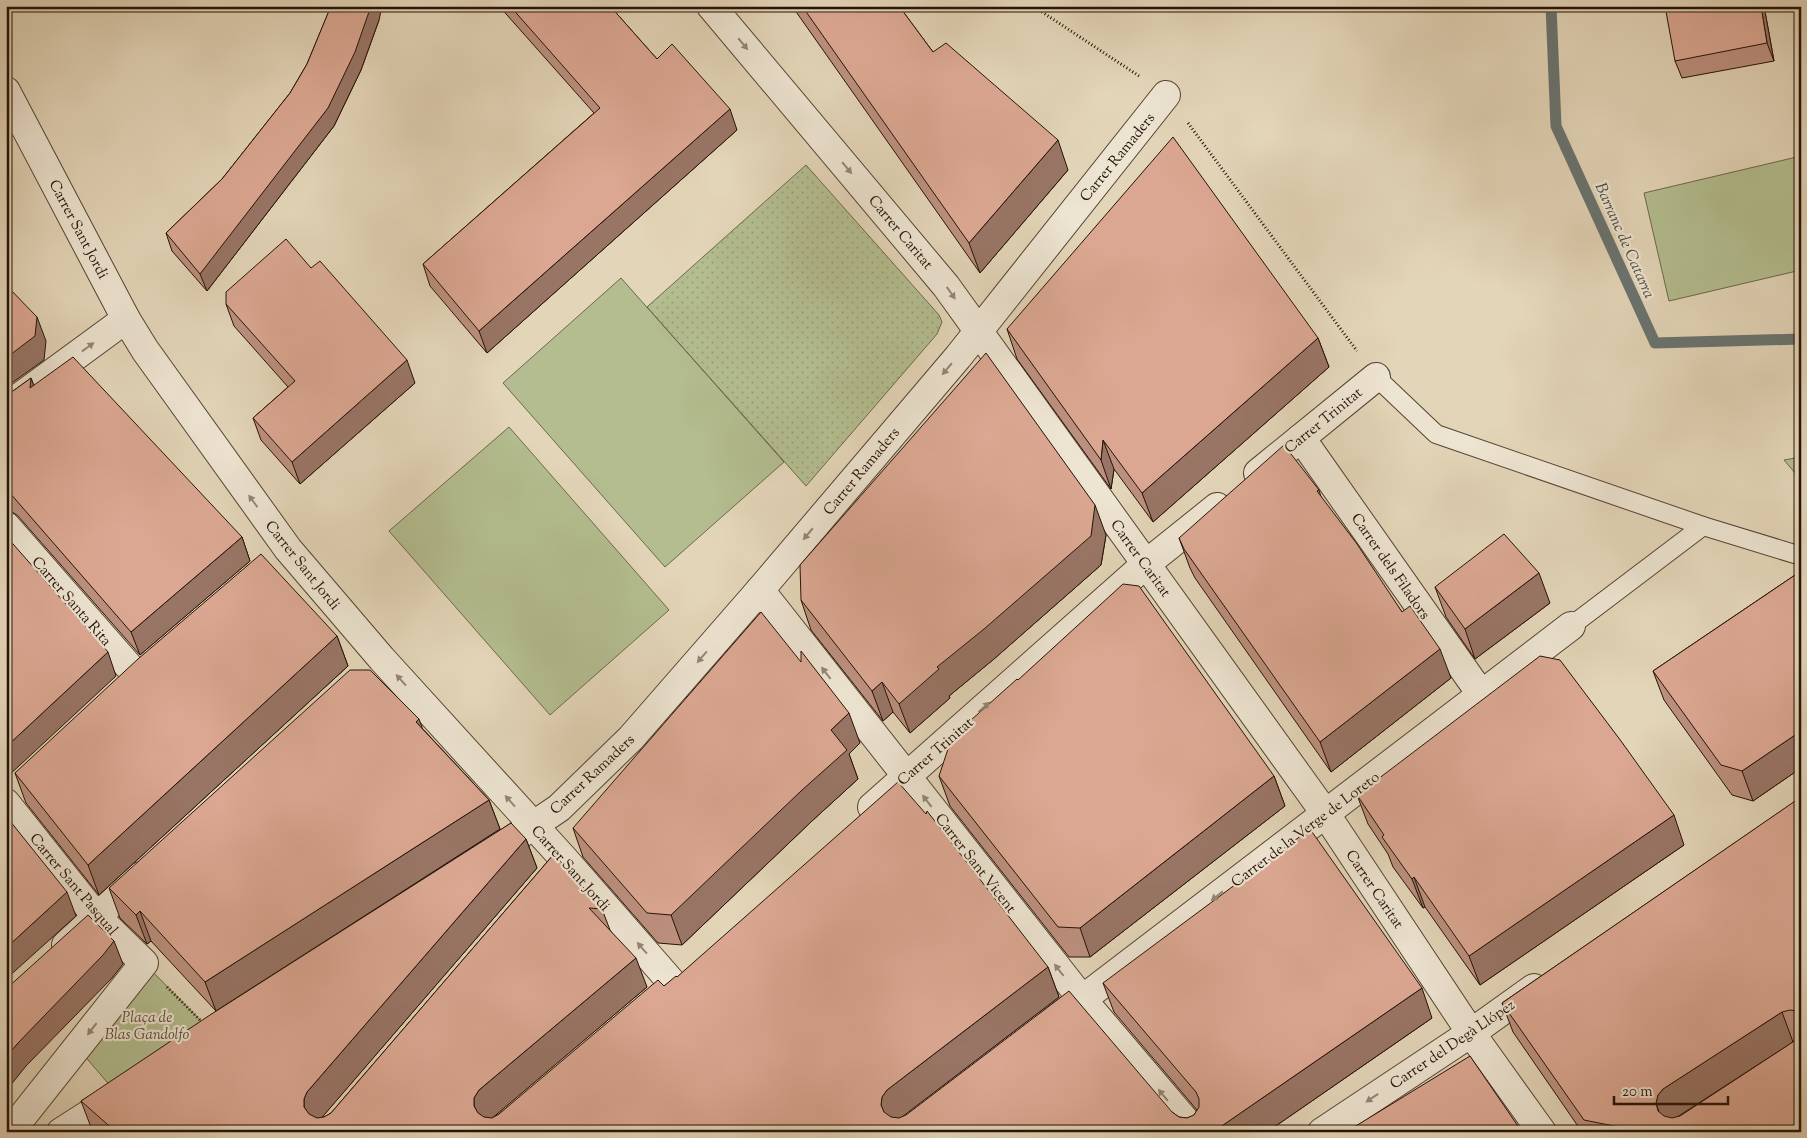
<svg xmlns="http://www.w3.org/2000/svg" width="1807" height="1138" font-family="'Sorts Mill Goudy',serif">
<defs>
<pattern id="garden-dots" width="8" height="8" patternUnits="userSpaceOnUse" patternTransform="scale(1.25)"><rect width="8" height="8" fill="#b3bd8f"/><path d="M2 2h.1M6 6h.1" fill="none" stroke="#9aa17a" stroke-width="1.8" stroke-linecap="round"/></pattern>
</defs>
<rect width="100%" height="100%" fill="#e3d5b8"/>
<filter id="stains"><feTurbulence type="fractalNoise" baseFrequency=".004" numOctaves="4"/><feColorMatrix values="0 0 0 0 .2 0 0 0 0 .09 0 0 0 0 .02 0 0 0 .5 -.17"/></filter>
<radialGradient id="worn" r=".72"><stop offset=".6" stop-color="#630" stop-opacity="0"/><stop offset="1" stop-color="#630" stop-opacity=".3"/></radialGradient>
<g fill="#b3bd8f" stroke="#6c684b">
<path d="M1801,156v114l-132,31 -25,-108z"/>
<path d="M621,278l163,184 -119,105 -162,-184z"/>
<path d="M509,427l160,183 -119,105 -161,-184z"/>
<path d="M1801,457v23l-17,-20z"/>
<path d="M144,963l68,69 -94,63 -41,-48z"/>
</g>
<path fill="url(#garden-dots)" stroke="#6c684b" d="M806,165l133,150 3,7 -5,12 -131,152 -159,-179z"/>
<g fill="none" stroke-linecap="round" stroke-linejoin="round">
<path stroke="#6a7471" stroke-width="11" d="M1551,6l5,120 99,217 146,-4"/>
<defs>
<g id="service">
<path d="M1376,377l60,57 267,92 98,30"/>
<path d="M1571,626l132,-100"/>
</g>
<g id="minor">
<path d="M711,6l235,280 379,527 146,220 71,99"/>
<path d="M6,91l120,228 19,31 143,199 94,110 183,201 109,125"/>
<path d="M6,407l120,-88"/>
<path d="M1301,438l180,256"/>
<path d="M1258,473l118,-96"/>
<path d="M6,526l132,151"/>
<path d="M760,590l322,409 113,133"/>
<path d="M6,803l90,113 48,47 -134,169"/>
<path d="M872,807l274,-243 71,-57"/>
<path d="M491,854l68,-46 72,-70 129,-148 198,-233 208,-262"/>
<path d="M66,945l75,-69"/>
<path d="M1050,1024l521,-398"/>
<path d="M61,1132l56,-36"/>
<path d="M1322,1132l149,-99 63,-45"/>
</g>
</defs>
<use href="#service" stroke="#544333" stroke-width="20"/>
<use href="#minor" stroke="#544333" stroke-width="30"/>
<g stroke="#251207" stroke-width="3" stroke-dasharray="1 2.5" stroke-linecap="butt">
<path d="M1033,6l106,70"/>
<path d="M1188,123l169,228"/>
<path d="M167,987l36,36"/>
</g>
<use href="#service" stroke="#ede4d1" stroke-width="18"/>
<use href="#minor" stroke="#ede4d1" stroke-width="28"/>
</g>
<g fill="#bc907e" stroke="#251207" fill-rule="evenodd">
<path d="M499,6h111l47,53 80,71 -250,223 -57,-67 -7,-22 171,-151z"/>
<path d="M792,6h107l34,46 135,118 -88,103z"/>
<path d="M1764,6l10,55 -92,17 -7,-17z"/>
<path d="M329,11l50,9 -18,50 -27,56 -127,165 -35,-40 -6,-18 56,-54 68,-86 17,-29z"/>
<path d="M311,268l104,115 -115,101 -39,-44 -8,-22 35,-31 -54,-61 -8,-22z"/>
<path d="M1007,329l311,9 11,29 -176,155 -39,-53 -3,20 -94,-130z"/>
<path d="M31,378l3,8 208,151 8,24 -110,94 -122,-139 -7,-5h-5v-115z"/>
<path d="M1319,490l2,7 81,115 49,66 -120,94 -136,-194 -5,-10 -11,-30z"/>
<path d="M1106,535l-5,30 -107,94 -45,37 1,2 -40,35 -17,-21 -10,9 -72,-91 -10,-30z"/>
<path d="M1801,571v197l-48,33 -21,-6 -68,-95 -11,-29z"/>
<path d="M1435,587l115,16 -75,56 -29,-42z"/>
<path d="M337,636l11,30 -249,229 -73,-92 -11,-30z"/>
<path d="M1018,680l256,96 11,30 -195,151h-21l-119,-151 -11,-30z"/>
<path d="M422,728l67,72 11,29 -284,182 -65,-70 -4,3 -27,-26 -11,-30z"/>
<path d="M860,743l-11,11 9,25 -46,42 -130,124 -24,-2 -75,-86 -10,-29z"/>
<path d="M1801,781v351h-219l-69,-100 -11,-29 298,-205 -4,-12zM1794,1041l-114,75h-2l115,-74z"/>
<path d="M1357,795l327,50 -204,140 -55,-78 -2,1 -30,-41 -5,-13 -20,-30z"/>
<path d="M526,839l11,29 -215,249h2l7,-4 223,-259 48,55 8,21 37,57 -154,130 6,-3 165,-128 13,-9 371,-10 11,30 -158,120 271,-5 7,5 8,1 7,-3 3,-5 -83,-98 -11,-29 329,35 -165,114h-1174l-1,-2 -11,-29z"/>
</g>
<g fill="#997566" stroke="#251207">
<path d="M371,6h11l-3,14 -18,50 -27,56 -127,165 -7,-17z"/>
<path d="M1761,6h3l10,55 -7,-18z"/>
<path d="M730,109l7,21 -250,223 -8,-22z"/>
<path d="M1058,140l10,30 -88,103 -11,-30z"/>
<path d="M37,317l9,24 -2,19 -38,27v-29z"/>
<path d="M1318,338l11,29 -176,155 -11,-29z"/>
<path d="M407,360l8,23 -115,101 -8,-22z"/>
<path d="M31,378l9,24 -10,-14z"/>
<path d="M1103,440l11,29 -3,20 -10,-29z"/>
<path d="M1095,505l11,30 -5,30 -107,94 -45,37 1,2 -40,35 -11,-29 38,-37z"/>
<path d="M242,537l8,24 -110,94 -9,-23z"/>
<path d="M1539,573l11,30 -75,56 -10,-30z"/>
<path d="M337,636l11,30 -249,229 -11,-30z"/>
<path d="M1440,649l11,29 -120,94 -11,-30z"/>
<path d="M108,652l8,24 -110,102v-31z"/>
<path d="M882,682l11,30 -10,9 -11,-30z"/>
<path d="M849,713l11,30 -11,11 9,25 -46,42 -130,124 -11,-30 160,-185z"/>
<path d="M419,719l11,30 -14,-27z"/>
<path d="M1801,731v37l-48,33 -11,-30z"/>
<path d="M1274,776l11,30 -195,151 -10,-29z"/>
<path d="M489,800l11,29 -284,182 -11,-29z"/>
<path d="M1674,815l10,30 -204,140 -11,-29z"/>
<path d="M526,839l11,29 -219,254 -3,7 -11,-22v-8l3,-7z"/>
<path d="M1414,877l11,30 -2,1 -11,-29z"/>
<path d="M67,892l9,24 -70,63v-31z"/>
<path d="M140,911l11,30 -4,3 -11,-29z"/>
<path d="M114,941l9,23 -11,14 -86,88 -20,25v-34l12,-14z"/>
<path d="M636,958l11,29 -157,133 -5,7 -11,-21v-8l5,-8z"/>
<path d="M1048,967l11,30 -161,123 -6,12 -11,-27 1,-8 5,-7z"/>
<path d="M1422,988l10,30 -165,114h-54z"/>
<path d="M1782,1012l11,30 -119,77 -8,13 -10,-29 2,-8 5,-6z"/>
</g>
<g fill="#dba792" stroke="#251207">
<path d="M331,6h40l-16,46 -27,56 -128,166 -34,-41 56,-54 68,-86 17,-29z"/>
<path d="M510,6h100l47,53 15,-15 58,65 -251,222 -56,-67 177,-156z"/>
<path d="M802,6h97l34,46 13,-9 112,97 -89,103z"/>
<path d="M1665,6h96l6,37 -92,18z"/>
<path d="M1173,137l145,201 -176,155 -39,-53 -2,20 -94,-131z"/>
<path d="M286,239l25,29 9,-7 87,99 -115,102 -39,-44 42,-37 -69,-77v-12z"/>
<path d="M6,285l31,32 -2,19 -29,22z"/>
<path d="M986,353l109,152 -4,31 -107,93 -47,38 2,2 -40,35 -17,-22 -10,9 -71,-91 -1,-35z"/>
<path d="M73,357l169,180 -111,95 -122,-140 -3,-2v-94l25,-18 -1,10z"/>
<path d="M1284,445l35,45 -2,1 40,53 45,68 8,-6 30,43 -120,93 -136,-193 -5,-11z"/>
<path d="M1504,534l35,39 -74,56 -30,-42z"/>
<path d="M6,536l102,116 -102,95z"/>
<path d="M261,554l76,82 -249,229 -73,-92 123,-114z"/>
<path d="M1801,571v160l-59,40 -21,-6 -68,-94z"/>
<path d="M1123,584l16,2 135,190 -194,152 -22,-1 -119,-151 13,-39 65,-58 1,1z"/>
<path d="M761,612l40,50v-11l48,62 -18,17 16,20 -46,41 -130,124 -24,-2 -74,-85z"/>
<path d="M1540,656l20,4 61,81 53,74 -205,141 -55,-79 -2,2 -30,-42 2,-2 -27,-40z"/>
<path d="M350,670h20l49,49 -3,3 73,78 -284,182 -65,-71 -4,4 -27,-27z"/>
<path d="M1801,781v6l-5,-1z"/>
<path d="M898,782l28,32 1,-3 121,156 -161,123 -5,7 -1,8 3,7 7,5 8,1 7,-3 163,-124 103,121 7,5 8,1 7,-3 5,-8v-8l-3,-7 -93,-109 207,-154 112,159 -209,144h-1097l-35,-31 129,-86 301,-192 15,16 -219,253 -3,7v8l5,7 8,4 7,-1 7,-4 223,-259 48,55 -13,-1 47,50 -157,132 -5,8v8l4,7 6,4 8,1 7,-4 159,-134 6,6 12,-10 1,1z"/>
<path d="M1801,797v218l-4,-4 -7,-1 -8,2 -119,77 -5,6 -2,8 2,8 6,5 8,2 8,-2 119,-78 2,-2v96h-157l-60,-12 -82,-117z"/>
<path d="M6,816l61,76 -61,56z"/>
<path d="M88,915l26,26 -11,14 -85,88 -12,14v-68z"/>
<path d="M1470,1056l52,76h-176z"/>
<path d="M58,1126l5,6h-12z"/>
</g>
<defs><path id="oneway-solid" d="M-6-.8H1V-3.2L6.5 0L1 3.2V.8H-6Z" transform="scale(1.25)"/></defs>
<g fill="#938676">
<use href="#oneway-solid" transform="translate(743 44) rotate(50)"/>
<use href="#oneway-solid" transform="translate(847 168) rotate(50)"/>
<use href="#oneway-solid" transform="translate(951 293) rotate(55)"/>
<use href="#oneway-solid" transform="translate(88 347) rotate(-36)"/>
<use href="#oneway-solid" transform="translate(947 369) rotate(130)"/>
<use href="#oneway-solid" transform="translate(253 501) rotate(-126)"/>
<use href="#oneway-solid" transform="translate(808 534) rotate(130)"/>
<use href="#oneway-solid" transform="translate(702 657) rotate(131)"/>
<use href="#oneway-solid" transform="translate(826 673) rotate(-128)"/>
<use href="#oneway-solid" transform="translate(401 680) rotate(-132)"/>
<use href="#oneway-solid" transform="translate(984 707) rotate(-41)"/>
<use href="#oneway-solid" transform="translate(510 801) rotate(-132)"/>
<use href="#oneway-solid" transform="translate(927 801) rotate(-128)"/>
<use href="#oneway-solid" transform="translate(1217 896) rotate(142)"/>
<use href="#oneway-solid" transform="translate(642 948) rotate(-131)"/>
<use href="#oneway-solid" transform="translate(1059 970) rotate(-128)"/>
<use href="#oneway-solid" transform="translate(92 1029) rotate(128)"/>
<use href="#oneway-solid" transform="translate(1163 1095) rotate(-130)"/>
<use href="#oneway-solid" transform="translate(1372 1098) rotate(146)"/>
</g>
<g text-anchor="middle" stroke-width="4.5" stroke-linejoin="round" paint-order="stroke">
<g font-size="15" fill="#251207" stroke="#ede4d1">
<text transform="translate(1117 157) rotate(-51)" y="5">Carrer Ramaders</text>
<text transform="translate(79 229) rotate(62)" y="5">Carrer Sant Jordi</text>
<text transform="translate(901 232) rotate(50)" y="5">Carrer Caritat</text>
<text transform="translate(1323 420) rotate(-39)" y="5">Carrer Trinitat</text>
<text transform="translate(861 471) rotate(-50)" y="5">Carrer Ramaders</text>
<text transform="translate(1141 558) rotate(54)" y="5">Carrer Caritat</text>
<text transform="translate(303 565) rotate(51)" y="5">Carrer Sant Jordi</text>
<text transform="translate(1391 566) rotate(55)" y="5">Carrer dels Filadors</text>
<text transform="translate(72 601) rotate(49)" y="5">Carrer Santa Rita</text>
<text transform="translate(935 751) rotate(-41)" y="5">Carrer Trinitat</text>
<text transform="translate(592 774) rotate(-43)" y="5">Carrer Ramaders</text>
<text transform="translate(1305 829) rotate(-37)" y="5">Carrer de la Verge de Loreto</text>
<text transform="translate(976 863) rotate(52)" y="5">Carrer Sant Vicent</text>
<text transform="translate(571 868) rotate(48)" y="5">Carrer Sant Jordi</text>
<text transform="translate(74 884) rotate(50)" y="5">Carrer Sant Pasqual</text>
<text transform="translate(1375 889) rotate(56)" y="5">Carrer Caritat</text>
<text transform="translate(1452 1044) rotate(-34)" y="5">Carrer del Degà Llópez</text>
</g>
<g font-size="15" font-style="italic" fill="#574e37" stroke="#ede4d1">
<text x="147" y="1022">Plaça de<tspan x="147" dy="17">Blas Gandolfo</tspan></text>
</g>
<g font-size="16" font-style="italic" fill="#4d4b45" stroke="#ede4d1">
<text transform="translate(1626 240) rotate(66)" y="6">Barranc de Catarra</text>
</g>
</g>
<rect width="1807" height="1138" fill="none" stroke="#e3d5b8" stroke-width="25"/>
<rect x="8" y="8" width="1792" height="1123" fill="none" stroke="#251207" stroke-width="2.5"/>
<rect x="12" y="12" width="1782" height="1113" fill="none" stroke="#251207"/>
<path d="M1614 1096v8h114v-8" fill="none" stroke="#251207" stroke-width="2.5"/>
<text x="1622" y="1096" font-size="15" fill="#251207" stroke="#ede4d1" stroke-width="4" paint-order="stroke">20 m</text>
<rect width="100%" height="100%" filter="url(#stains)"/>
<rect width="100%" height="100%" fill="url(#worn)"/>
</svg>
